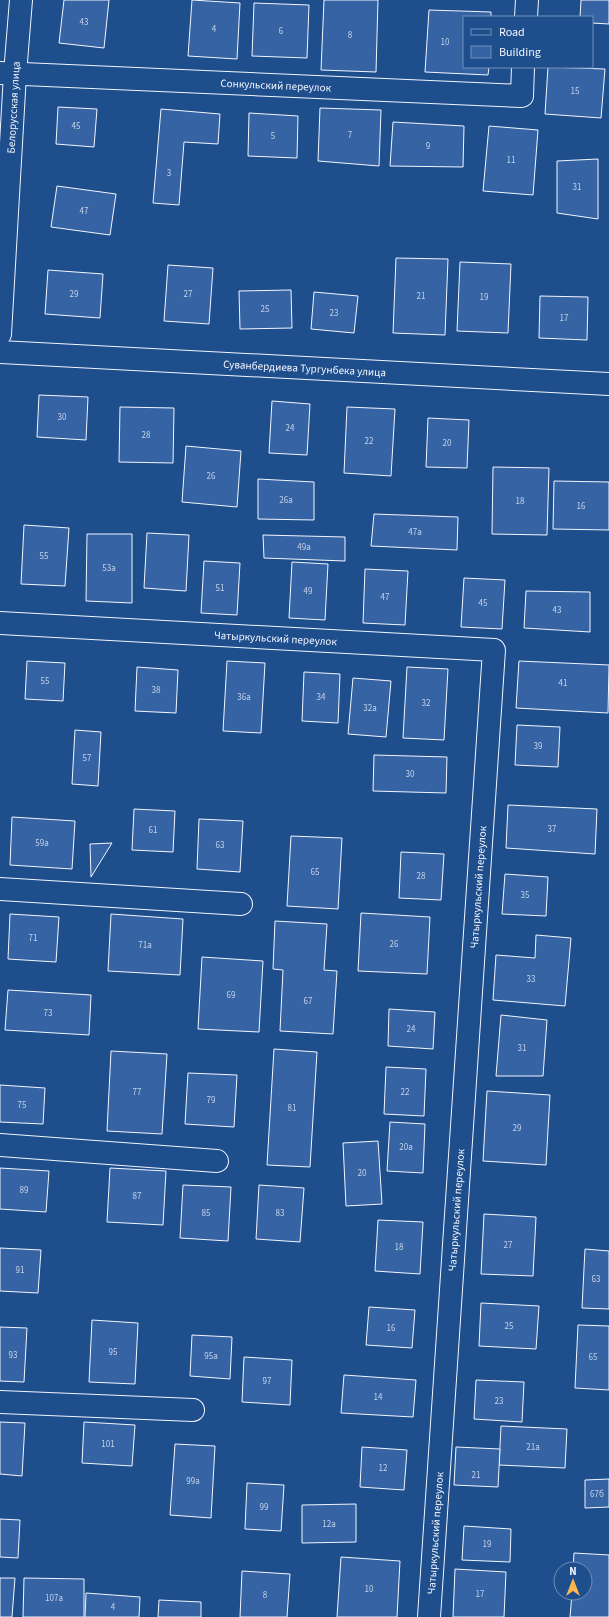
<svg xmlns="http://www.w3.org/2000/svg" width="609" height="1617" font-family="'Source Sans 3',sans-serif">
<rect width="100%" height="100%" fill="#1f4e8c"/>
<g fill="#3563a3" stroke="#f2f6ff">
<path d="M64,0h45l-5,48 -45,-5z"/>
<path d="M192,0l48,3 -3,56 -49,-3z"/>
<path d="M324,0h54l-2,72 -55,-2z"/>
<path d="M581,0h28v24l-17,-1v-6h-12z"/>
<path d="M254,3l55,2 -2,53 -55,-2z"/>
<path d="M429,10l62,2v5h-27v50h25l-1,8 -63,-3z"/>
<path d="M548,67l57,2 -4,49 -56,-4z"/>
<path d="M58,107l39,2 -3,38 -38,-3z"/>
<path d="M320,108l61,2 -2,56 -61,-5z"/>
<path d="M161,109l59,5 -2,30 -34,-2 -5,63 -26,-2z"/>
<path d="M249,113l49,3 -1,42 -49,-2z"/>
<path d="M393,122l71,4 -1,41 -73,-1z"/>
<path d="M489,126l49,4 -5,65 -50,-4z"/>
<path d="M598,159v60l-41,-6v-52z"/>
<path d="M57,186l59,8 -6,41 -59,-8z"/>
<path d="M396,258l52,1 -3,76 -52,-2z"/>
<path d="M460,262l51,2 -3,69 -51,-2z"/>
<path d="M168,265l45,3 -4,56 -45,-3z"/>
<path d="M48,270l55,4 -3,44 -55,-4z"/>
<path d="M291,290l1,38 -52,1 -1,-38z"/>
<path d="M314,292l44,4 -4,37 -43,-4z"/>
<path d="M540,296l48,1 -1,43 -48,-2z"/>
<path d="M39,395l49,2 -2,43 -49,-3z"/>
<path d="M272,401l38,3 -3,51 -38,-2z"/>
<path d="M120,407l54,1 -1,55 -54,-1z"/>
<path d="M347,407l48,2 -4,67 -47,-3z"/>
<path d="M428,418l41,2 -2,48 -41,-1z"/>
<path d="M186,446l55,5 -4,56 -55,-5z"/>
<path d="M493,467l56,1 -2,67 -55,-1z"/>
<path d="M258,479l56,3v38l-56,-1z"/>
<path d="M554,481l55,1v48l-56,-1z"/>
<path d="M374,514l84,3 -1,33 -86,-4z"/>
<path d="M24,525l45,3 -4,58 -44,-2z"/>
<path d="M147,533l42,2 -3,56 -42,-3z"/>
<path d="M87,534h45v69l-46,-2z"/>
<path d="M263,535l82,2v24l-81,-3z"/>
<path d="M204,561l36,2 -3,52 -36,-2z"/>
<path d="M292,562l36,2 -3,56 -36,-2z"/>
<path d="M365,569l43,2 -3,54 -42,-2z"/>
<path d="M464,578l41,2 -3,49 -41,-2z"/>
<path d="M526,591l64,1v40l-66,-4z"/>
<path d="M27,661l38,2 -2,38 -38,-2z"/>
<path d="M227,661l38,2 -4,70 -38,-2z"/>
<path d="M519,661l90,4 -1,48 -92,-5z"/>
<path d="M137,667l41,3 -2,43 -41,-2z"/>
<path d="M407,667l41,2 -4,71 -41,-2z"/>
<path d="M304,672l36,2 -2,49 -36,-2z"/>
<path d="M353,678l38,3 -5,56 -38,-3z"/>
<path d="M517,725l43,2 -2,40 -43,-2z"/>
<path d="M75,730l26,2 -3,54 -26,-2z"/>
<path d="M374,755l73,2 -1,36 -73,-2z"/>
<path d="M508,805l89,4 -2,45 -89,-6z"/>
<path d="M134,809l41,2 -2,41 -41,-2z"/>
<path d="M12,817l63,4 -3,48 -62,-4z"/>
<path d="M199,819l44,2 -3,51 -43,-3z"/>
<path d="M291,836l51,2 -4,71 -51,-3z"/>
<path d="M112,843l-21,34 -1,-33z"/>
<path d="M401,852l43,2 -3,46 -42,-2z"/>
<path d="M505,874l43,3 -2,39 -44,-2z"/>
<path d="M361,913l69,4 -3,57 -69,-3z"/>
<path d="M10,914l49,3 -3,45 -48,-3z"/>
<path d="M111,914l72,5 -3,56 -72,-4z"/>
<path d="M275,921l52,3 -3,46 13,1 -4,63 -53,-3 3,-61 -10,-1z"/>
<path d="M536,935l35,3 -6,68 -72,-6 3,-45 39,3z"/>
<path d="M202,957l61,4 -4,71 -61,-3z"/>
<path d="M8,990l83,5 -2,40 -84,-5z"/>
<path d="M389,1009l46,3 -2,37 -45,-3z"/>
<path d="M501,1015l46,5 -4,56h-47z"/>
<path d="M274,1049l43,3 -7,115 -43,-2z"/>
<path d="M111,1051l56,3 -5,80 -55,-3z"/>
<path d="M386,1067l40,2 -2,47 -40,-2z"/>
<path d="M188,1073l49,2 -3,52 -49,-3z"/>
<path d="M0,1085l45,3 -2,36 -43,-2z"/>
<path d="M487,1091l63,4 -4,70 -63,-4z"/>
<path d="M390,1122l35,2 -2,49 -36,-2z"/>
<path d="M378,1141l4,63 -36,2 -3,-63z"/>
<path d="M0,1168l49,3 -3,41 -46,-3z"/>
<path d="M110,1168l56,3 -3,54 -56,-3z"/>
<path d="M183,1185l48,2 -3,54 -48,-3z"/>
<path d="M259,1185l45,3 -4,54 -44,-3z"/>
<path d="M484,1214l52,3 -3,59 -52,-2z"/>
<path d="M378,1220l45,2 -3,52 -45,-3z"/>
<path d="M0,1248l41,2 -3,43 -38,-2z"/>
<path d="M585,1249l24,2v58l-27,-1z"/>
<path d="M481,1303l58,3 -3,43 -57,-3z"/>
<path d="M369,1307l46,3 -3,38 -46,-3z"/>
<path d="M92,1320l46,3 -3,61 -46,-2z"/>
<path d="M578,1325l31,1v64l-34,-2z"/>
<path d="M0,1327l27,1 -3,54 -24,-1z"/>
<path d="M192,1335l40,2 -2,42 -40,-3z"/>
<path d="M244,1357l48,3 -2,45 -48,-3z"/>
<path d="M344,1375l72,5 -3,37 -72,-4z"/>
<path d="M476,1380l48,2 -2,40 -48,-3z"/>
<path d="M0,1422l25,1 -3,53 -22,-2z"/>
<path d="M84,1422l51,3 -3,41 -50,-3z"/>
<path d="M501,1426l66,3 -2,39 -66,-3z"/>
<path d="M175,1444l40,2 -4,72 -41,-3z"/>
<path d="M362,1447l45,3 -3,40 -44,-3z"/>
<path d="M456,1447l44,2 -2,38 -44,-2z"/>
<path d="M609,1479v28l-24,1v-28z"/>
<path d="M247,1483l37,2 -3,46 -36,-2z"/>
<path d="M356,1504v38l-54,1v-38z"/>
<path d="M0,1519l20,1 -2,38 -18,-1z"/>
<path d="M464,1526l47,3 -1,33 -48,-2z"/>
<path d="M574,1553l35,2v62h-39l2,-24h13v-24h-12z"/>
<path d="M341,1557l59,4 -3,56h-60z"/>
<path d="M455,1569l51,3 -2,45h-51z"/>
<path d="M242,1571l48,3 -3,43h-47z"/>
<path d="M0,1578h15l-3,39h-12z"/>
<path d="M24,1578l60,1v38h-61z"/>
<path d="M86,1593l54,4 -1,20h-54z"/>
<path d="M159,1600l42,2v15h-43z"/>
</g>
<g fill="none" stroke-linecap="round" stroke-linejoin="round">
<defs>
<g id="minor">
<path d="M526,17l1,-17"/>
<path id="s1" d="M0,73l522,23 1,-29"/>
<path id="s2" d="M0,334l15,-260 6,-74"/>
<path id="s3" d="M0,352l609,32"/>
<path id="s4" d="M0,623l494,27 -65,967"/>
<path d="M0,889l241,15"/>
<path d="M0,1145l217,16"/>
<path d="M0,1402l193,8"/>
</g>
</defs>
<use href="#minor" stroke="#f2f6ff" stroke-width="24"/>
<use href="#minor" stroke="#1f4e8c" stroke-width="22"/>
</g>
<g text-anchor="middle" stroke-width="3" stroke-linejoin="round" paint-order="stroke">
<g font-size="9" fill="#c3d1e8">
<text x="84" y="25">43</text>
<text x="214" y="32">4</text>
<text x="281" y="34">6</text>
<text x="350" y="38">8</text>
<text x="445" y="45">10</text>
<text x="575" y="94">15</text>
<text x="76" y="129">45</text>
<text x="350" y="138">7</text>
<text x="273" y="139">5</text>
<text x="428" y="149">9</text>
<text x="511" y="163">11</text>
<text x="169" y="176">3</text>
<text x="577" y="190">31</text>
<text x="84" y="214">47</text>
<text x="74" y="297">29</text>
<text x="188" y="297">27</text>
<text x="421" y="299">21</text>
<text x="484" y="300">19</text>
<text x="265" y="312">25</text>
<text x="334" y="316">23</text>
<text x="564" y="321">17</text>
<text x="62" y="420">30</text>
<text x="290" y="431">24</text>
<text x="146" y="438">28</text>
<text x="369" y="444">22</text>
<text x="447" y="446">20</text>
<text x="211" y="479">26</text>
<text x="286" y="503">26а</text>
<text x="520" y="504">18</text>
<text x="581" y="509">16</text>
<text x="415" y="535">47а</text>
<text x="304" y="550">49а</text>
<text x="44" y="559">55</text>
<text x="109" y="571">53а</text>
<text x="220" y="591">51</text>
<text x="308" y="594">49</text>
<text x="385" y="600">47</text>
<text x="483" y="606">45</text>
<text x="557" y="613">43</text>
<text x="45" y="684">55</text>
<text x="563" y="686">41</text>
<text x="156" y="693">38</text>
<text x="244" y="700">36а</text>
<text x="321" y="700">34</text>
<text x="426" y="706">32</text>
<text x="370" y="711">32а</text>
<text x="538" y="749">39</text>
<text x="87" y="761">57</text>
<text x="410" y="777">30</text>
<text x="552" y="832">37</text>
<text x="153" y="833">61</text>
<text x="42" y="846">59а</text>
<text x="220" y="848">63</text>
<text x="315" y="875">65</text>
<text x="421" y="879">28</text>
<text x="525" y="898">35</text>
<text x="33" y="941">71</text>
<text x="394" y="947">26</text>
<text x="145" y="948">71а</text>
<text x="531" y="982">33</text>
<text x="231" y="998">69</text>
<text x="308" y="1004">67</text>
<text x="48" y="1016">73</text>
<text x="411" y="1032">24</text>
<text x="522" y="1051">31</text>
<text x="137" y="1095">77</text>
<text x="405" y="1095">22</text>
<text x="211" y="1103">79</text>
<text x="22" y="1108">75</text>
<text x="292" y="1111">81</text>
<text x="517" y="1131">29</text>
<text x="406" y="1150">20а</text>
<text x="362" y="1176">20</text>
<text x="24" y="1193">89</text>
<text x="137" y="1199">87</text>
<text x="206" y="1216">85</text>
<text x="280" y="1216">83</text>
<text x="508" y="1248">27</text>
<text x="399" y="1250">18</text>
<text x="20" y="1273">91</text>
<text x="596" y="1282">63</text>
<text x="509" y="1329">25</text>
<text x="391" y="1331">16</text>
<text x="113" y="1355">95</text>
<text x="13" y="1358">93</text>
<text x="211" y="1359">95а</text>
<text x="593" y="1360">65</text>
<text x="267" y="1384">97</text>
<text x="378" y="1400">14</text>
<text x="499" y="1404">23</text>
<text x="108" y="1447">101</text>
<text x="533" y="1450">21а</text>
<text x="383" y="1471">12</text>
<text x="476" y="1478">21</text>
<text x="193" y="1484">99а</text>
<text x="597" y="1497">67б</text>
<text x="264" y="1510">99</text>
<text x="329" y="1527">12а</text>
<text x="487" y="1547">19</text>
<text x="369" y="1592">10</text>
<text x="480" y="1597">17</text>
<text x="265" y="1598">8</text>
<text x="54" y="1601">107а</text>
<text x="113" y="1610">4</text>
</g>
<g font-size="11" fill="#f2f6ff" stroke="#1f4e8c">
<text dy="4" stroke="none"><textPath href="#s1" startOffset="276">Сонкульский переулок</textPath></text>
<text dy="4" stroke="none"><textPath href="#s2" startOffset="227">Белорусская улица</textPath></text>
<text dy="4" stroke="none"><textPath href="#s3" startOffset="305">Суванбердиева Тургунбека улица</textPath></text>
<text dy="4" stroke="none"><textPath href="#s4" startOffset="276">Чатыркульский переулок</textPath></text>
<text transform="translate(478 887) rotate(-86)" y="4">Чатыркульский переулок</text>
<text transform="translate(456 1210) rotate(-86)" y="4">Чатыркульский переулок</text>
<text transform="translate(435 1533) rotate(-86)" y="4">Чатыркульский переулок</text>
</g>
</g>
<rect x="463" y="16" width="130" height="52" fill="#1f4e8c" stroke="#7391ba"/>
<rect x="471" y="29" width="20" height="6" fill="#1f4e8c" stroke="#7391ba"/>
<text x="499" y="36" font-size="12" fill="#f2f6ff">Road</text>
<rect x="471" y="46" width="20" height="12" fill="#3563a3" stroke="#7391ba"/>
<text x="499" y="56" font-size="12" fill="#f2f6ff">Building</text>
<g transform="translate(573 1581)"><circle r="19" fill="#1f4e8c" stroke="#7391ba"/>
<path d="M0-3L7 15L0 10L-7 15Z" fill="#ffb74d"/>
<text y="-6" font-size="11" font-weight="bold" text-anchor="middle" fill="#f2f6ff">N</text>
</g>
</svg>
